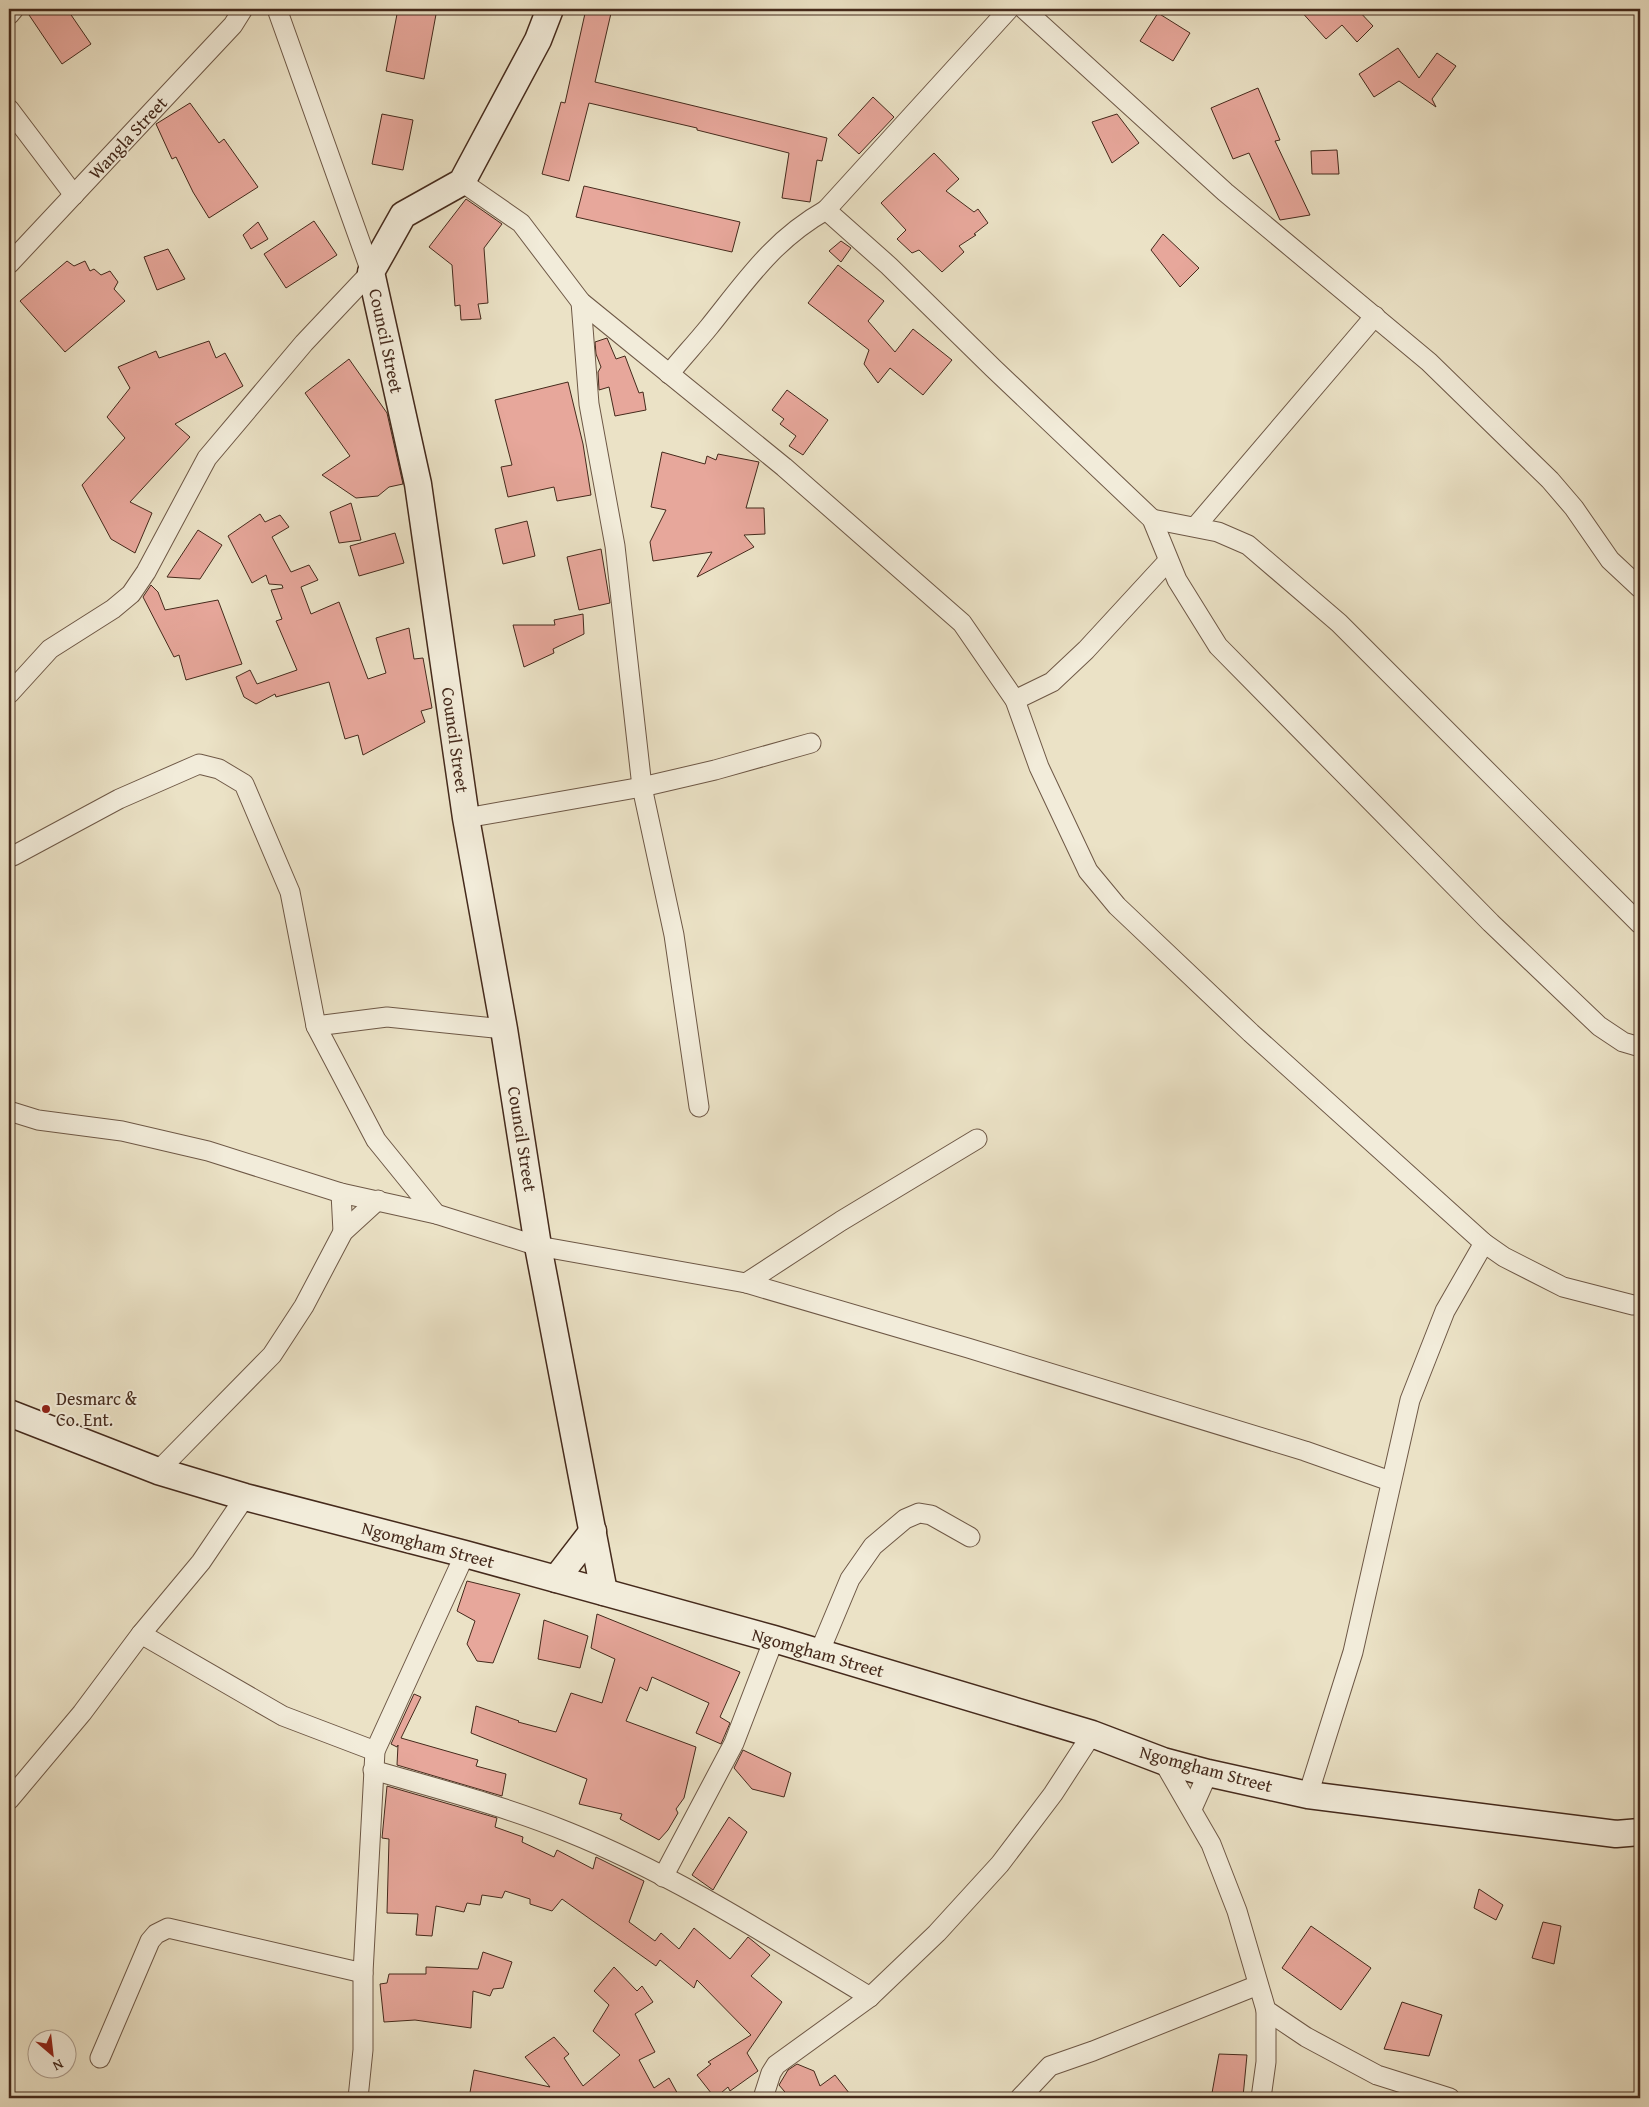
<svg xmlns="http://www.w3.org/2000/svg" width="1649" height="2107" font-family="'Gentium Book Plus',serif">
<rect width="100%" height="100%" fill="#ebe2c6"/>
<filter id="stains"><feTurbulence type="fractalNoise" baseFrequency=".004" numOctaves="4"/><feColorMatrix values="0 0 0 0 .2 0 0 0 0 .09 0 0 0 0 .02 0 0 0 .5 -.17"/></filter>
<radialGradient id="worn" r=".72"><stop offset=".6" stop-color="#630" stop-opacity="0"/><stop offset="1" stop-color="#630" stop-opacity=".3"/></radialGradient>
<g fill="#e7a79b" stroke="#452a1c">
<path d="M25,9h42l24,35 -29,20z"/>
<path d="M398,9h39l-13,70 -38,-8z"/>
<path d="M586,9h26l-17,73 232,56 -5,23 -5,-1 -7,42 -28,-4 7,-45 -92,-23v-2l-108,-25 -20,78 -27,-7 19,-72 4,1z"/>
<path d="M1299,9h58l16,17 -16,16 -15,-17 -16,14z"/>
<path d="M1158,13l32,20 -17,28 -33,-20z"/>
<path d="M1398,48l21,30 18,-25 19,13 -24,33 4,8 -37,-26 -25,16 -15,-23z"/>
<path d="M1258,88l22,52 -5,1 35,74 -30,5 -31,-67 -16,6 -22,-51z"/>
<path d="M873,97l21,20 -35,37 -21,-19z"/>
<path d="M190,103l29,40 5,-4 34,48 -49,31 -16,-26 -17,-35 -4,2 -16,-35z"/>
<path d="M382,114l31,6 -10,50 -31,-6z"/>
<path d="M1117,114l22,29 -27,20 -20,-41z"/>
<path d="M1337,150l2,24h-27l-1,-23z"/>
<path d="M934,153l25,26 -13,12 28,21 4,-3 10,14 -14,11 2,1 -17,11 5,6 -22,20 -23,-22 -7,3 -15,-14 9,-9 -25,-27z"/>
<path d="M584,186l156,36 -8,30 -156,-35z"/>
<path d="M466,199l36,25 -18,24 4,55 -10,1 3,15 -20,1 -1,-15 -5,1 -3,-41 -23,-18z"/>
<path d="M314,221l23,34 -51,33 -22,-34z"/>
<path d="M258,222l10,17 -17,10 -8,-14z"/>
<path d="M1163,234l36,34 -19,19 -29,-37z"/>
<path d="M841,241l10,7 -10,14 -12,-11z"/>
<path d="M168,249l17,30 -28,11 -13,-33z"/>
<path d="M67,261l7,5 11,-5 5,10 4,-2 7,6 9,-4 8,11 -4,7 11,12 -60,51 -45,-51z"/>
<path d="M838,265l46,36 -16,20 27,31 18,-23 39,31 -29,35 -33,-27 -12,15 -14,-19 5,-14 -61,-47z"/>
<path d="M607,338l9,21 9,-3 14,37 4,-1 3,18 -31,6 -6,-29 -10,3 -1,-18 3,-5 -5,-13 -1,-12z"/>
<path d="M209,341l7,17 9,-5 18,33 -68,38 15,13 -60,65 22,11 -17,40 -24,-14 -29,-54 43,-47 -18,-21 23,-29 -12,-21 38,-16 3,7z"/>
<path d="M349,359l38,54 16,71 -14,3 -11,9 -22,2 -34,-23 28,-19 -45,-63z"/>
<path d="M568,382l15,62 8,51 -34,6 -3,-14 -46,10 -7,-30 11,-2 -17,-65z"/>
<path d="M787,390l41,30 -25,35 -14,-9 7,-10 -16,-12 4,-5 -12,-9z"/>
<path d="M662,452l43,12 2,-8 9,4 2,-6 41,8 -13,46h18l1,26 -21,1 10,12 -57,30 15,-25 -59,9 -3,-19 16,-32 -15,-3z"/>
<path d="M351,503l10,37 -22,3 -9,-31z"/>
<path d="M260,514l5,8 15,-7 9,12 -17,10 19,35 18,-7 9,15 -17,7 10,27 28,-12 29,77 18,-6 -10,-35 33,-10 5,31 9,-1 9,50 -11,3 4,11 -62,33 -5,-20 -13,4 -16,-57 -53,15 -1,-3 -19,10 -12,-7 -8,-20 14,-7 7,14 40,-14 -21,-49 6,-2 -11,-29 12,-2 -1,-3 -13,-1 -3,-9 -14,8 -24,-47z"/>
<path d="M527,521l8,35 -32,8 -8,-35z"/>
<path d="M198,530l24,15 -22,34 -33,-2z"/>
<path d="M395,533l9,30 -45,13 -9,-30z"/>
<path d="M601,549l9,54 -31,7 -12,-53z"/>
<path d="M151,585l7,7 7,18 53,-10 24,64 -56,16 -7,-25 -5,2 -31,-60z"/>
<path d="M583,614l1,20 -31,15 1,4 -30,14 -11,-42h42l-1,-5z"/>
<path d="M467,1581l53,13 -27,69 -16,-2 -10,-17 8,-23 -18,-10z"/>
<path d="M597,1614l143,58 -20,45 10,6 -9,21 -25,-11 13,-30 -57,-26 -5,14 -7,-4 -14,34 70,26 -12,51 -8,11 2,4 -10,17 -9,10 -39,-21 2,-5 -43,-10 8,-25 -116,-46 5,-27 43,15 -1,1 38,10 15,-39 31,10 13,-44 -24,-11z"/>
<path d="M544,1620l44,16 -8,32 -42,-9z"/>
<path d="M414,1694l7,3 -20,41 77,22 -2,6 30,8 -4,22 -105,-31 1,-20 -1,2 -6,-3z"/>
<path d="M743,1750l48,23 -7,24 -32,-8 -18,-21z"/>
<path d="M387,1786l110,32 -2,9 28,10 -1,5 32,15 3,-7 36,19 3,-12 48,24 -15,41 26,19 6,-8 18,16 15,-21 36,31 18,-22 22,18 -19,21 31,26 -35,51 11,18 -28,20 -2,-4 -13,11 -18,-23 14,-11 -3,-2 43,-27 -54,-55 -3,8 -34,-28 -4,6 -94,-67 -10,12 -22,-7v-5l-25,-8 -3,7 -20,-3 -2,10 -13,-2 -3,9 -28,-6 -4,30 -16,-1 2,-21 -31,-1 2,-74 -7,-1z"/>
<path d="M729,1817l18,15 -34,58 -21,-15z"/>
<path d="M1479,1889l24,16 -7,15 -22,-12z"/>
<path d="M1543,1922l18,4 -7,38 -22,-6z"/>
<path d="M1311,1926l60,42 -30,42 -59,-42z"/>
<path d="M483,1952l29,10 -9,26 -10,1 -3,7 -17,-5 -2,37 -56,-8 -31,2 -4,-38 7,-1 2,-9h37v-7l52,2z"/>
<path d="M614,1967l23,24 5,-5 11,16 -18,12 20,38 -16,8 15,28 15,-10 11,20h-211l5,-28 76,17 -25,-30 29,-20 15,17 -5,4 19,28 37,-31 -27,-24 16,-26 -15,-14z"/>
<path d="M1402,2002l40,13 -13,41 -45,-7z"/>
<path d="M1219,2054l28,1 -4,42 -31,-4z"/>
<path d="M797,2064l17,7 6,15 15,-11 18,23h-63l-11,-13 9,-15z"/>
</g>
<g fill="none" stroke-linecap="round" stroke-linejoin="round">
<defs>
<g id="street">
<path d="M1024,9l201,183 204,170 121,118 24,28 36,52 30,28"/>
<path d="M9,15l5,-6"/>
<path d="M9,109l65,86"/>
<path d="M462,182l59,41 60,79 203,165 178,156 53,77 24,67 49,104 29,35 134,127 233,210 20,14 59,30 70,18h7"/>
<path d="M826,210l183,-201"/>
<path d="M9,264l224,-239 10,-16"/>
<path d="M581,302l8,102 26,142 27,241 32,148 25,172"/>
<path d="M669,374c13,-16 27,-31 40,-47 37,-46 64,-87 117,-117l63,56 104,102 159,151 25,61 41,66 273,277 108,103 24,16 17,5"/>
<path d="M1152,519l66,13 30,13 91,78 301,301"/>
<path d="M1196,526l179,-210"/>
<path d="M9,694l41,-45 63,-40 18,-15 15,-22 61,-114 97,-115 67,-71 -94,-263"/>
<path d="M1015,700l37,-18 34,-32 82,-89"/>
<path d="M466,818l176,-31 73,-17 96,-27"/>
<path d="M9,856h4l106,-57 80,-35 20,5 25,15 46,108 26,134 60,114 60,74"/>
<path d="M316,1026l71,-9 117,12"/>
<path d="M9,1111l29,9 84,11 86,20 133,42 95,21 102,32 208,37 222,65 337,103 85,30"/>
<path d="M341,1193l2,39"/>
<path d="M746,1283l95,-62 136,-82"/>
<path d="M158,1471l114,-116 32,-49 39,-74 35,-32"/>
<path d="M245,1497l-44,65 -60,72 142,82 92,35"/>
<path d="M819,1653l31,-74 23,-33 32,-27 14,-6 12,2 39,22"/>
<path d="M1163,1761l48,83 26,67 29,99 40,27 71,38 73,23"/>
<path d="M373,1770c65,19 132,36 195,62 107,43 204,106 302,165"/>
<path d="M1308,1795l45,-143 57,-252 35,-89 39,-68"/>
<path d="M9,1800l73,-87 59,-79"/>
<path d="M1192,1809l16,-36"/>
<path d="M663,1877l71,-134 40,-104"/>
<path d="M100,2058l50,-117 6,-7 12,-6 195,45"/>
<path d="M358,2098l5,-48v-77l12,-222 90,-197"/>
<path d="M763,2098l8,-25 5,-8 94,-68 67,-64 63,-69 53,-70 39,-60"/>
<path d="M1020,2098l30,-32 43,-15 165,-66"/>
<path d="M1261,2098l5,-36v-52"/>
</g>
<g id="secondary">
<path d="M550,9l-12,31 -76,142 -59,33 -32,57 47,212 48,334 38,211 34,217 66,346"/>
<path d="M9,1413l149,58 87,26 220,57 309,85 318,95 71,27 45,12 100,22 308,39 24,-2"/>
<path d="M556,1579l37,-48"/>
</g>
</defs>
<use href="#street" stroke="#6e5846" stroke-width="21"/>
<use href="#secondary" stroke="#452a1c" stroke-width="29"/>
<use href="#street" stroke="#f2ecda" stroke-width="19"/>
<use href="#secondary" stroke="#f2ecda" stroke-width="26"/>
</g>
<circle fill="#8f2418" stroke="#f2ecda" stroke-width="2" cx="46" cy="1409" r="5"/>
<g text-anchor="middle" stroke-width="4" stroke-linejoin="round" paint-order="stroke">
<g font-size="18" fill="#452a1c" stroke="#f2ecda">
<text transform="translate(128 138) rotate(-47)" y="6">Wangla Street</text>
<text transform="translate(386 341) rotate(78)" y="6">Council Street</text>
<text transform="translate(455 740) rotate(82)" y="6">Council Street</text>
<text transform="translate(522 1139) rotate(81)" y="6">Council Street</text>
<text transform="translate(428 1545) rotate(15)" y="6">Ngomgham Street</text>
<text transform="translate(818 1653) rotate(16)" y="6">Ngomgham Street</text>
<text transform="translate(1206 1769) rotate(15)" y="6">Ngomgham Street</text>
</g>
<g font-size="18" fill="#452a1c" stroke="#f2ecda" text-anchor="start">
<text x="56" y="1405">Desmarc &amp;<tspan x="56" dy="21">Co. Ent.</tspan></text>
</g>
</g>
<rect width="1649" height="2107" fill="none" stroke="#ebe2c6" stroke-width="30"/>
<rect x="10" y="10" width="1629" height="2087" fill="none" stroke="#452a1c" stroke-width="2.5"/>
<rect x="15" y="15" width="1619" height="2077" fill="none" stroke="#452a1c"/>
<g transform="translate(52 2054) rotate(152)"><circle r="24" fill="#f2ecda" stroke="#ad9e8e"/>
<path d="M0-4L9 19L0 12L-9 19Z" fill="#8f2418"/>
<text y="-8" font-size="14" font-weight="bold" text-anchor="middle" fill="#452a1c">N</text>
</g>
<rect width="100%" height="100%" filter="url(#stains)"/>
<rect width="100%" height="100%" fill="url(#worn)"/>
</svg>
